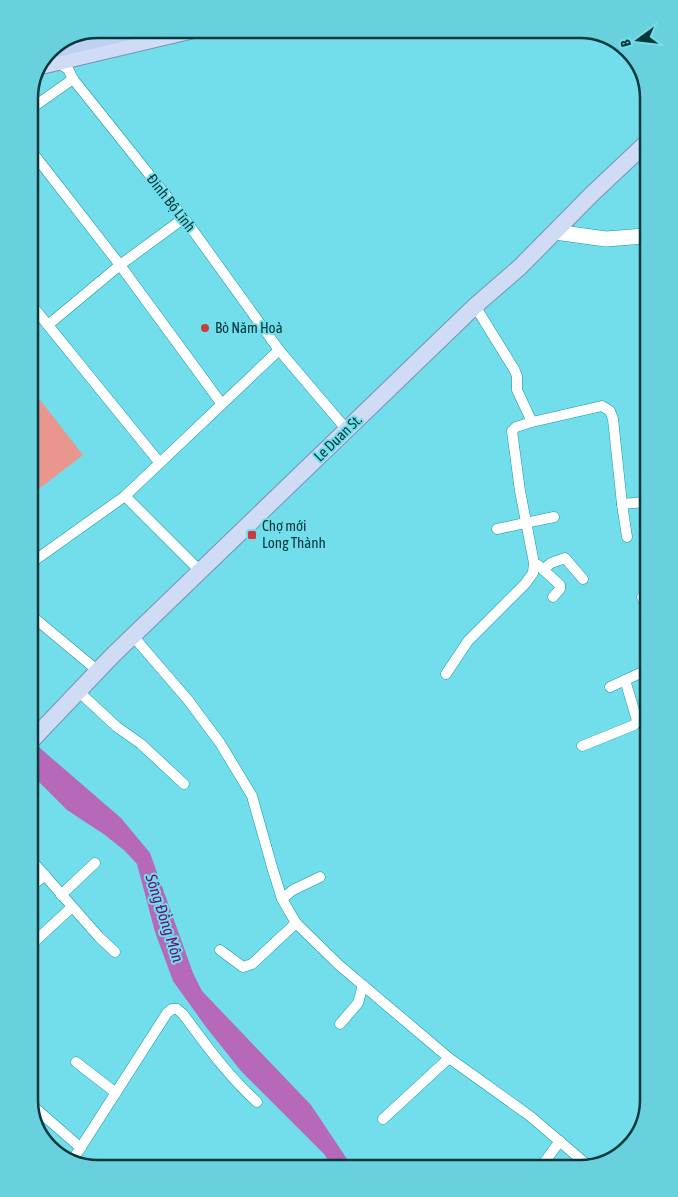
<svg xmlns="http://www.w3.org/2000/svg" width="678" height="1197" font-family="'Asap Condensed',sans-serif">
<rect width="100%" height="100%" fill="#72deeb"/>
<path fill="#b569b8" d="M32,738l9,11 80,69 29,35 43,120 9,18 109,114 40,60 -19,1 -8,-12 -83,-83 -35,-44 -33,-46 -18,-49 -18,-68 -12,-13 -20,-16 -38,-25 -35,-35z"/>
<path fill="#e9968e" d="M30,387l53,68 -52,40z"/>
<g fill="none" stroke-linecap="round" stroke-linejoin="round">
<defs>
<g id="minor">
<path d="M57,62l11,7 5,10 111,139 95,132 68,80"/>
<path d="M29,110l44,-31"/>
<path d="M29,148l91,117 101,138"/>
<path d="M30,303l129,159"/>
<path d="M48,325l72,-60 64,-47"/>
<path d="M532,422l70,-16 8,5 3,8 9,85 5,33"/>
<path d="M125,496l75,75"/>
<path d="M622,504l24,-2"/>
<path d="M497,529l57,-12"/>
<path d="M31,563l94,-67 154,-146"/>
<path d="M538,565l22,20v4l-7,8"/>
<path d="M544,569l7,-6 14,-5 18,21"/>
<path d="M642,597l5,12"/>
<path d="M32,616l66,55"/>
<path d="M133,636l55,64 32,43 20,33 12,20 20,71 10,32 14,24 43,42 110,93 81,58 55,47"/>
<path d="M446,674l22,-33 57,-57 8,-11 1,-10 -14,-72 -8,-60 4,-4 16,-5 -15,-32v-14l-3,-7 -39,-63"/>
<path d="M610,687l37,-17"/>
<path d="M78,691l39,36 24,17 43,40"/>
<path d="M582,746l52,-21 3,-4 -1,-4 -11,-37"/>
<path d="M33,862l66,75 16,15"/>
<path d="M33,885l12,-10"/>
<path d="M61,895l34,-32"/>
<path d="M282,899l11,-9 27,-13"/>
<path d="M33,943l39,-36"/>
<path d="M220,950l23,17 9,-3 44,-41"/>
<path d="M340,1024l18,-21 5,-18"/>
<path d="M76,1062l40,31"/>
<path d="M35,1108l46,40"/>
<path d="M383,1119l66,-61"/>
<path d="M72,1161l95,-148 5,-4h5l6,5c23,31 45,62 74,88"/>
<path d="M543,1164l17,-23"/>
</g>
<path id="secondary" d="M555,232l51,7 39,-3"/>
<g id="primary">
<path d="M41,66l157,-37"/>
<path d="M32,740l80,-84 363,-350 45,-39 72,-73 52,-49"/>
</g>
<path id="trunk" d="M49,50l87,-21"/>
</defs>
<use href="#minor" stroke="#1a98a4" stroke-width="11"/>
<use href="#secondary" stroke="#1a98a4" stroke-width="16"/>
<use href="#primary" stroke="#7594b1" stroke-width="18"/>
<use href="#trunk" stroke="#7594b1" stroke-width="19"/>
<use href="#minor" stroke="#fff" stroke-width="10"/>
<use href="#secondary" stroke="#fff" stroke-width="15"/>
<use href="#primary" stroke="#d0dcf6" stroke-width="16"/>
<use href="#trunk" stroke="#c0d0f3" stroke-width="18"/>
</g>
<g fill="#ca3c3a" stroke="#72deeb" stroke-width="2">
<circle cx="205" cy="328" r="5"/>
<rect x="247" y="530" width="10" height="10" rx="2.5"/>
</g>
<g text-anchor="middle" stroke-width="4" stroke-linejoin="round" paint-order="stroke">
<g font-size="15" fill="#05383d" stroke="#72deeb">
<text transform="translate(171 203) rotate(52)" y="5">Đinh Bộ Lĩnh</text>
<text transform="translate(338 438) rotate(-44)" y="5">Le Duan St.</text>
</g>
<g font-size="15" fill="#05383d" stroke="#72deeb" text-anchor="start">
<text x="215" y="333">Bò Năm Hoà</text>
<text x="262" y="531">Chợ mới<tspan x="262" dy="17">Long Thành</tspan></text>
</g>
<g font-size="16" font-style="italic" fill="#700e75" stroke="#72deeb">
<text transform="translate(165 918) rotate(72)" y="6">Sông Đồng Môn</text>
</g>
</g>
<path d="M0 0H678V1197H0ZM98 38H580A60 60 0 0 1 640 98V1100A60 60 0 0 1 580 1160H98A60 60 0 0 1 38 1100V98A60 60 0 0 1 98 38Z" fill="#69d1dd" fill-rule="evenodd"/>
<path fill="none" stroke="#05383d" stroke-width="2.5" d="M98 38H580A60 60 0 0 1 640 98V1100A60 60 0 0 1 580 1160H98A60 60 0 0 1 38 1100V98A60 60 0 0 1 98 38Z"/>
<g transform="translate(638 40) rotate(255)" stroke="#72deeb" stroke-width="4" paint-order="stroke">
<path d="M0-4L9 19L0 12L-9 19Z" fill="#05383d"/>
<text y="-8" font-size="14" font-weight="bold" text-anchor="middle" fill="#05383d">B</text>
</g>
</svg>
